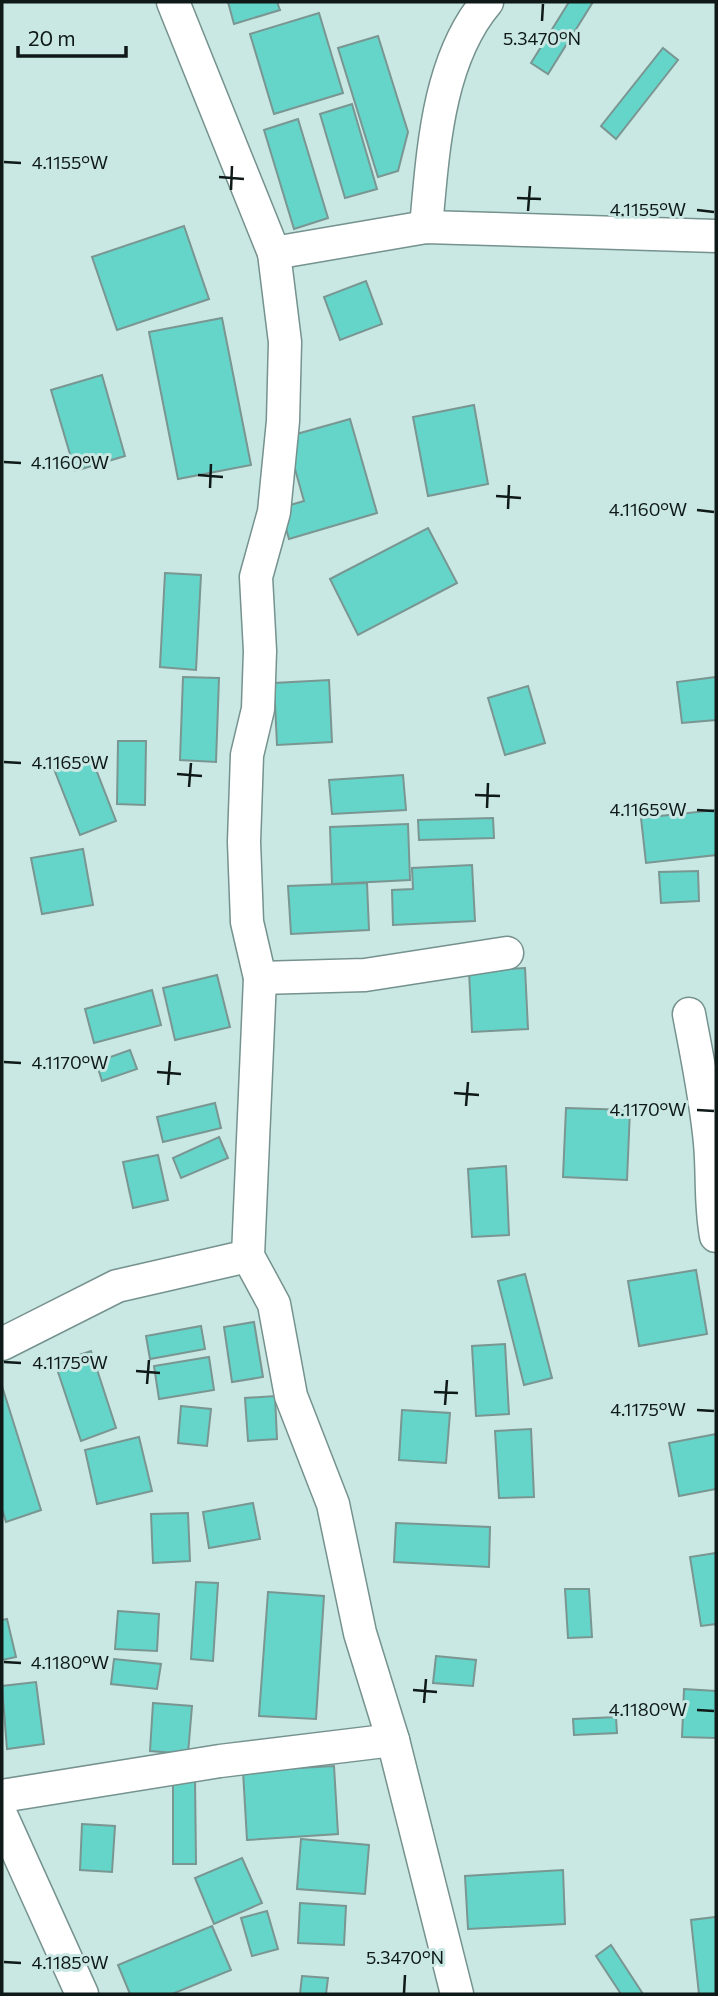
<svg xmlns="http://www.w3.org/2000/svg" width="718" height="1996" font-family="Commissioner,sans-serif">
<rect width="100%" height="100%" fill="#c9e7e3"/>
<g fill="#66d5c9" stroke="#799692" stroke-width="2">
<path d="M228,2h49l3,8 -46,14z"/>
<path d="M569,2h24l-45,72 -17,-11z"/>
<path d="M319,13l24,80 -69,21 -24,-80z"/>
<path d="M378,36l30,96 -10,39 -20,6 -40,-129z"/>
<path d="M663,48l15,12 -62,79 -15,-13z"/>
<path d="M352,104l25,85 -32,9 -25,-84z"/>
<path d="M298,119l30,99 -34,11 -30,-99z"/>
<path d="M184,226l25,73 -92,31 -25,-73z"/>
<path d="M366,281l16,43 -42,16 -16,-43z"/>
<path d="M222,318l29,147 -73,14 -29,-147z"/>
<path d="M102,375l23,81 -50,15 -24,-81z"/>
<path d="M474,405l14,79 -60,12 -15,-79z"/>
<path d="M350,419l27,94 -88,26 -9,-31 24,-7 -18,-64z"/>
<path d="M428,528l29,55 -99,52 -28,-56z"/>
<path d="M165,573l36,2 -5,95 -36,-3z"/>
<path d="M183,677l36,1 -3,84 -36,-2z"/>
<path d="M716,677v43l-34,3 -5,-41z"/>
<path d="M329,680l3,62 -55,3 -3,-62z"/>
<path d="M528,686l17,57 -40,12 -17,-57z"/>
<path d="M118,741h28l-1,64 -28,-1z"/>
<path d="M90,754l26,67 -36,14 -26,-66z"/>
<path d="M403,775l3,35 -74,4 -3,-34z"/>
<path d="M716,810v45l-70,8 -5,-45z"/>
<path d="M493,818l1,20 -75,2 -1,-20z"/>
<path d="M408,824l2,56 -78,4 -2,-57z"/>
<path d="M83,849l10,56 -51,9 -11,-56z"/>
<path d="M472,865l3,56 -82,4 -1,-35 21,-1 -1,-21z"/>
<path d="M698,871l1,30 -38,2 -2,-31z"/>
<path d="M367,883l2,47 -78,4 -3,-48z"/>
<path d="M525,968l3,61 -56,3 -3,-61z"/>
<path d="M217,975l13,52 -55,13 -12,-52z"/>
<path d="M152,990l9,35 -67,18 -9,-34z"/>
<path d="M130,1050l7,19 -35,12 -6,-19z"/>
<path d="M215,1103l6,25 -58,14 -6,-25z"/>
<path d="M566,1108l64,2 -3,70 -64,-3z"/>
<path d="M219,1137l9,21 -47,20 -8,-20z"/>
<path d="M158,1155l10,45 -35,8 -10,-46z"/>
<path d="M506,1166l3,69 -37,2 -4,-68z"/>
<path d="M696,1270l11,64 -68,12 -11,-65z"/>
<path d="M525,1274l27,104 -28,7 -26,-104z"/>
<path d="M254,1322l9,55 -31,5 -8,-55z"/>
<path d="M201,1326l4,23 -55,10 -4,-23z"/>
<path d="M505,1344l4,70 -33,2 -4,-70z"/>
<path d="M91,1351l25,77 -35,13 -26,-78z"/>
<path d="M209,1357l5,33 -55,9 -5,-33z"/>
<path d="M2,1386l39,124 -35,12 -4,-13z"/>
<path d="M275,1396l2,43 -29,2 -3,-43z"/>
<path d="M181,1406l30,3 -4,37 -29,-3z"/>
<path d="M402,1410l48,3 -4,50 -47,-3z"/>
<path d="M531,1429l3,68 -35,1 -4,-67z"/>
<path d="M716,1434v55l-37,7 -10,-53z"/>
<path d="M139,1437l13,54 -55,13 -12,-54z"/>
<path d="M253,1503l7,36 -51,9 -6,-36z"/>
<path d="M188,1513l2,48 -37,2 -2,-49z"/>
<path d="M396,1523l94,4 -1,40 -95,-5z"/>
<path d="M716,1553v71l-15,2 -11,-69z"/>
<path d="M196,1582l22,1 -5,78 -22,-2z"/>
<path d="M565,1589h24l3,48 -24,1z"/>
<path d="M268,1592l56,4 -8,123 -57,-3z"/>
<path d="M118,1611l41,3 -2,37 -42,-2z"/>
<path d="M7,1619l9,38 -14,3v-40z"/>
<path d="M436,1656l40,4 -3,26 -40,-3z"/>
<path d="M114,1659l47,5 -4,25 -46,-5z"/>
<path d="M36,1682l8,62 -37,5 -5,-63z"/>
<path d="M684,1689l32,2v47l-34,-1z"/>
<path d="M153,1703l39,3 -4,48 -38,-3z"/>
<path d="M616,1717l1,16 -43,2 -1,-16z"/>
<path d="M334,1766l4,68 -91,6 -4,-69z"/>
<path d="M173,1779h22l1,85h-23z"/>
<path d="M82,1824l33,2 -3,46 -32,-2z"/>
<path d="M301,1839l68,6 -4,49 -68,-5z"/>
<path d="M242,1858l20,45 -48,21 -19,-46z"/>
<path d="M563,1870l2,54 -97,5 -3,-53z"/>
<path d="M300,1903l46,3 -2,39 -46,-2z"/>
<path d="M267,1911l11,38 -26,7 -11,-38z"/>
<path d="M716,1917v77h-17l-8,-74z"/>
<path d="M212,1926l19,44 -59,24h-42l-12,-29z"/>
<path d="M611,1945l32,49h-22l-25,-38z"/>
<path d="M302,1976l26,2 -2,16h-26z"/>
</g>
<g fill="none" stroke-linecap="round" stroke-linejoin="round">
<defs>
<g id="minor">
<path d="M173,2l101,251"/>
<path d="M426,227c7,-74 11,-166 61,-225"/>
<path d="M260,978l105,-3 142,-22"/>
<path d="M689,1014c8,43 17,85 21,129 3,32 0,60 6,93"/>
<path d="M2,1344l115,-58 131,-30"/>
<path d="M2,1796l218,-35 173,-21"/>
<path d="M2,1817l80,177"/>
<path d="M457,1994l-64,-254 -33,-107 -27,-129 -42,-108 -17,-92 -26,-48 12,-278 -13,-56 -3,-80 3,-87 11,-46 2,-58 -4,-74 18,-65 9,-91 2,-79 -11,-89 152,-26 290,9"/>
</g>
</defs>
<use href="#minor" stroke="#75928e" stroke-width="35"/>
<use href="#minor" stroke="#fff" stroke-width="32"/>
</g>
<path fill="none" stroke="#0e1918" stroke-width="2.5" d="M542,21l1,-17M4,162l17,1M219,177l25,2M231,190l1,-24M517,198l24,1M697,210l17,2M528,211l2,-25M4,462l17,1M198,475l25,2M210,488l1,-24M496,496l25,2M508,509l1,-24M697,510l17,2M4,762l17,1M177,774l25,2M189,787l2,-24M475,795l25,1M487,808l1,-25M697,810l17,1M4,1062l17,1M157,1072l24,2M168,1085l2,-24M454,1093l25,2M466,1106l2,-24M697,1110l17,1M4,1362l17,1M136,1371l24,2M147,1384l2,-24M434,1392l24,1M445,1405l2,-25M697,1410l17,1M4,1662l17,1M413,1690l24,2M424,1703l2,-24M697,1710l17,1M4,1962l17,1M404,1993l1,-18"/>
<g font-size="18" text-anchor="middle" fill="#0e1918" stroke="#c9e7e3" stroke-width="6" stroke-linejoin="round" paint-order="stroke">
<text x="542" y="45">5.3470°N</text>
<text x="70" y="169">4.1155°W</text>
<text x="648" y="216">4.1155°W</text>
<text x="70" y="469">4.1160°W</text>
<text x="648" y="516">4.1160°W</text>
<text x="70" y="769">4.1165°W</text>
<text x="648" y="816">4.1165°W</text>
<text x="70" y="1069">4.1170°W</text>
<text x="648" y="1116">4.1170°W</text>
<text x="70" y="1369">4.1175°W</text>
<text x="648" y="1416">4.1175°W</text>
<text x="70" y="1669">4.1180°W</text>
<text x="648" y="1716">4.1180°W</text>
<text x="405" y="1964">5.3470°N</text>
<text x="70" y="1969">4.1185°W</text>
</g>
<rect width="718" height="1996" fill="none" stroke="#0e1918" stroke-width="7"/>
<path d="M18 46v10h108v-10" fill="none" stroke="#0e1918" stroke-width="3.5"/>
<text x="28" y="46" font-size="21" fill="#0e1918" stroke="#c9e7e3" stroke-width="5" paint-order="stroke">20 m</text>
</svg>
